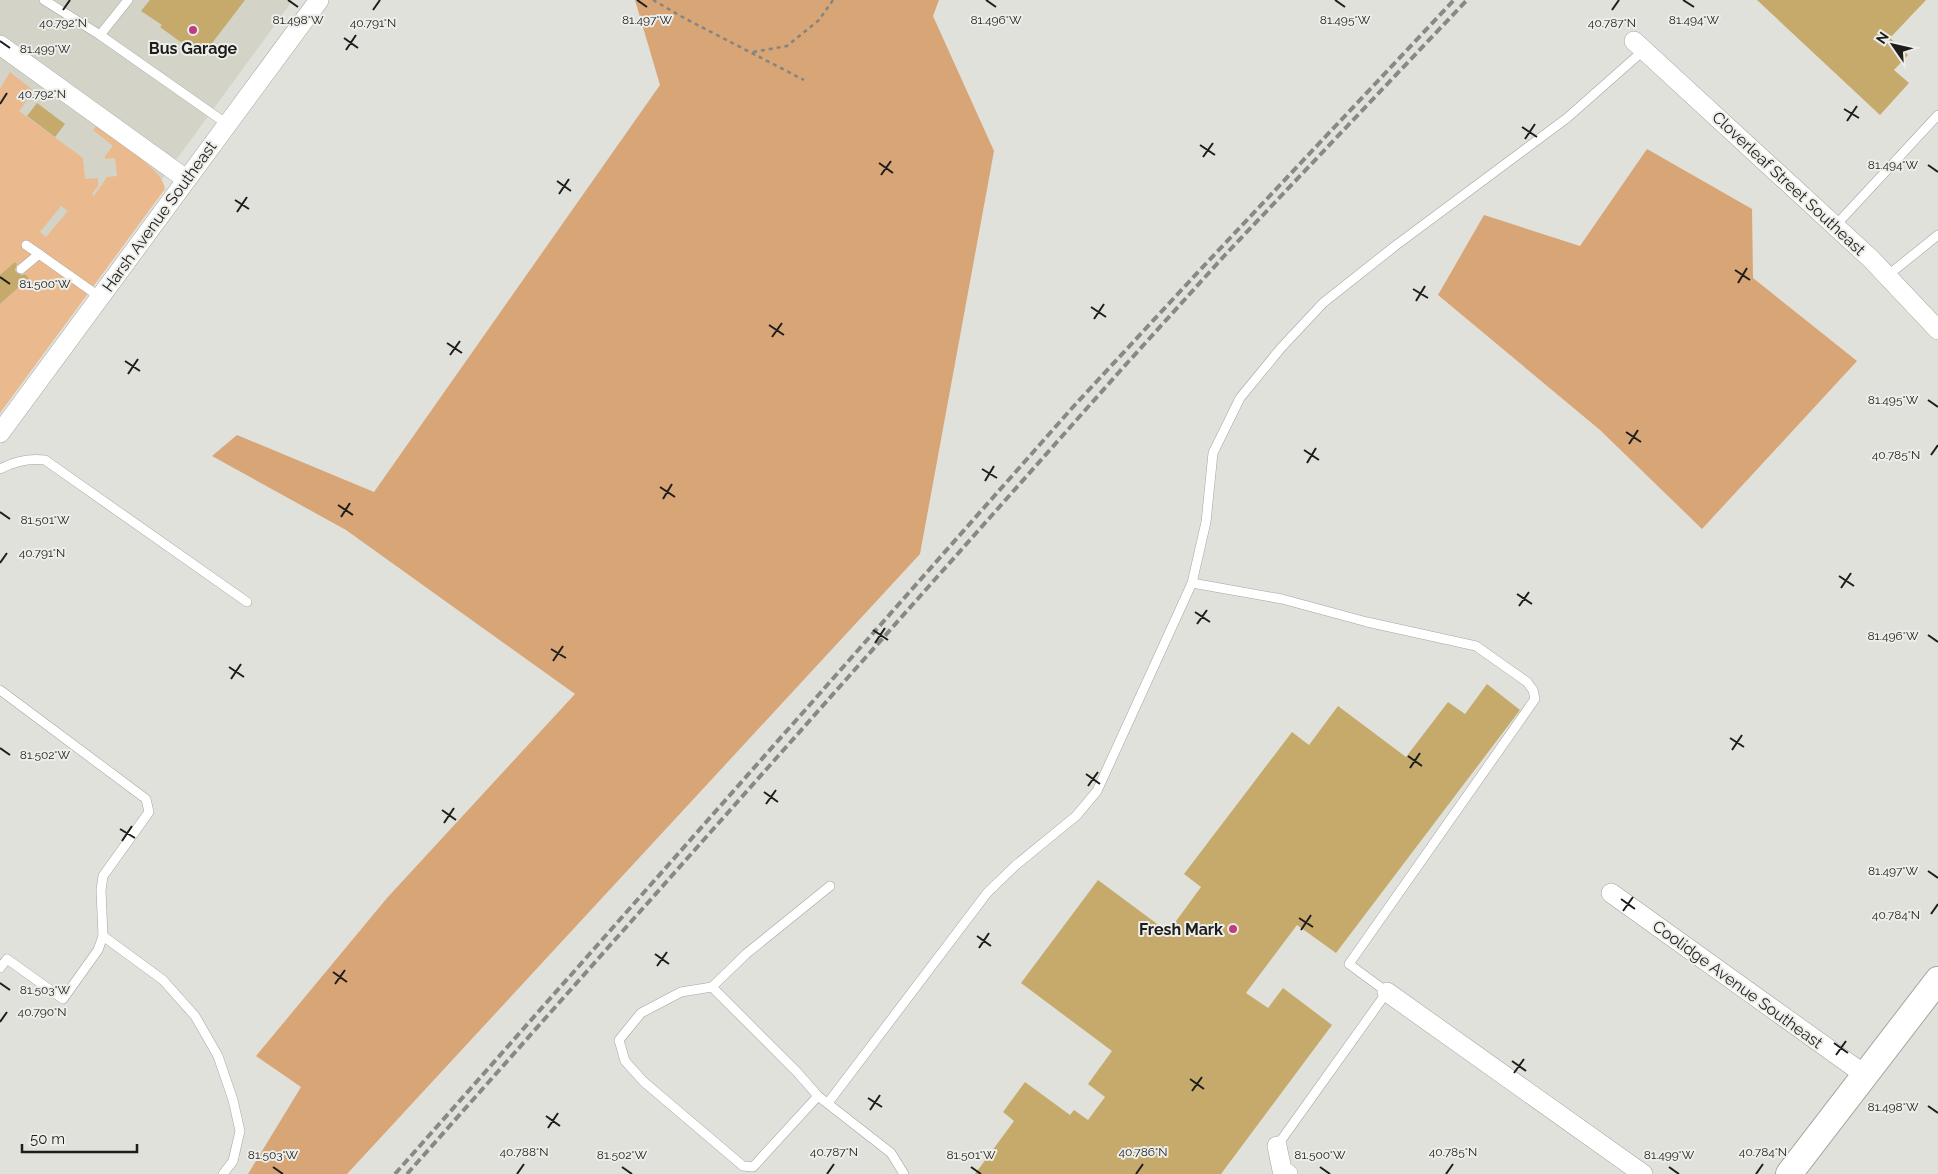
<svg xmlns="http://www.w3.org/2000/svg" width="1938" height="1174" font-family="Raleway,sans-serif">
<rect width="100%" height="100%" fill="#e0e1db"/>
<path fill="#d3d4c7" d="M0,0h293l-293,401z"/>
<path fill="#eab98e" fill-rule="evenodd" d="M10,72l24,19 -15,20 64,47 2,21 13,-1v8l-6,8 2,2 13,-19 10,-1 -2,-18 -10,1v-3l8,-10 -20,-16 3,-4c16,12 68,43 69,63l-165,224v-109l29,-26 -14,-16 -15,13v-186zM61,206l7,5 -22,26 -6,-5z"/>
<g fill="#d8a576">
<path d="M635,0h304l-6,16 61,135 -74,403 -573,620h-99l53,-87 -45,-31 131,-158 188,-204 -229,-164 -134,-74 25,-21 137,57 286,-407z"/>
<path d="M1647,149l105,60 1,69 104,83 -155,168 -102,-99 -162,-135 46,-80 96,31z"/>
</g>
<g fill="#c5aa6c">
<path d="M150,0h95l-42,55 -20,-14 -1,2 -22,-16 2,-2 -21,-14z"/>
<path d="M1757,0h169l-36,38 18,17 -14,15 15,13 -29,32z"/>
<path d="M37,103l28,21 -10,13 -28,-21z"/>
<path d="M15,262l2,2 -2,6 2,3 5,2 3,-1 4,4 -29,26v-29z"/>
<path d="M1487,684l33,26 -184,243 -39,-28 -51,68 22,15 15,-20 49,37 -111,149h-246l39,-53 -11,-9 22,-30 45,33 4,-5 14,10 17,-23 -17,-13 24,-33 -91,-68 77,-103 70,52 33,-45 -17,-13 108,-142 17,13 29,-39 68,51 42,-55 17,12z"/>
</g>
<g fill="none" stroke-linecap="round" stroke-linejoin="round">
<defs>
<g id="lane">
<path d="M44,0l56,35 127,89"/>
<path d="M100,35l28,-35"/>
<path d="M1835,226l103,-111"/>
<path d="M26,245l13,9"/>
<path d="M21,269l18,-15 61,43"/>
<path d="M1887,276l51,-41"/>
<path d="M0,469c15,-8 28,-11 45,-9l202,142"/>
<path d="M1192,583l90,16 85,23 109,24 51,36 6,8 2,9 -186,265 38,28 -110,154"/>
<path d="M0,690l146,109 3,13 -46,64 -2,14 2,46 -5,14 -35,49 -56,-40 -7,9"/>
<path d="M103,936l60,44 32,36 23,40 15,44 7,31 -7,30 -10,13"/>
<path d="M712,987l34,-33 84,-68"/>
<path d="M818,1096l-65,71 -10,-1 -99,-84 -19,-21 -6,-21 22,-27 40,-21 31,-5 85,85 21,24 73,57 13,21"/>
<path d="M828,1103l159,-210 29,-28 60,-49 21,-25 95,-208 14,-61 7,-69 27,-55 41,-50 42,-45 72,-57 172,-128 77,-68"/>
</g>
<g id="street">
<path d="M1634,41l237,218 67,71"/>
<path d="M0,45l186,134"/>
<path d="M0,433l319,-433"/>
<path d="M1611,893l254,182"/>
<path d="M1387,992l256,182"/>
<path d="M1277,1146l5,24 6,4"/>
</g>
<path id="secondary" d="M1789,1174l149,-194"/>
</defs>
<use href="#lane" stroke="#a5a5a0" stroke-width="10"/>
<use href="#street" stroke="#a5a5a0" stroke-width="20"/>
<use href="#secondary" stroke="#a5a5a0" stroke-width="28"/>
<g stroke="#848581" stroke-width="2.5" stroke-dasharray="4 4" stroke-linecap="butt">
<path d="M653,0l33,19 118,61"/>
<path d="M753,52l34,-6 32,-26 14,-20"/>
</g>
<use href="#lane" stroke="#fff" stroke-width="9"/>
<use href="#street" stroke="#fff" stroke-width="19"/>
<use href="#secondary" stroke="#fff" stroke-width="26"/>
<g stroke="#888984" stroke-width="4" stroke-dasharray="8 4" stroke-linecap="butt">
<path d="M395,1174l678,-767 127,-137 254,-270"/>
<path d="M407,1174l713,-803 105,-116 242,-255"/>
</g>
</g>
<path fill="none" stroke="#1d1d1b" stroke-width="2" d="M288,0l10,7M637,0l10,7M986,0l10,7M1335,0l10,7M1683,0l11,7M63,10l7,-10M373,10l7,-10M1612,10l7,-10M344,38l14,10M0,41l10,7M346,50l10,-15M0,104l7,-11M1844,109l15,9M1847,121l10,-15M1522,127l15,10M1525,139l10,-15M1200,145l15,10M1203,157l10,-14M879,163l14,10M1928,165l10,7M881,175l10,-14M557,181l14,10M559,194l10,-15M235,200l14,9M237,212l10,-15M1735,270l15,10M0,277l10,7M1738,283l9,-15M1413,289l15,9M1416,301l9,-15M1091,307l15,10M1094,319l10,-15M769,325l15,10M772,337l10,-14M447,343l15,10M450,355l10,-14M125,361l15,10M128,374l10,-15M1928,400l10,7M1626,432l15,10M1629,444l9,-14M1304,450l15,10M1931,455l7,-10M1307,463l9,-15M982,469l15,9M985,481l9,-15M660,487l15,10M663,499l9,-15M338,505l15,10M0,512l10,7M341,517l9,-14M0,563l7,-10M1839,576l15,10M1841,588l10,-15M1517,594l15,10M1519,606l10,-14M1195,612l15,10M1197,624l10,-14M873,630l15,10M1928,635l10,7M875,643l10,-15M551,649l15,9M553,661l10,-15M229,667l15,10M231,679l10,-15M1730,738l14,9M0,748l10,7M1732,750l10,-15M1408,756l14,10M1410,768l10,-15M1086,774l14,10M1088,786l10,-14M764,792l14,10M766,804l10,-14M442,810l14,10M444,823l10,-15M120,829l15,9M122,841l10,-15M1928,871l10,7M1621,899l14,10M1623,911l10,-14M1931,914l7,-10M1299,918l14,9M1301,930l10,-15M977,936l14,10M979,948l10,-15M655,954l14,10M657,966l10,-14M333,972l14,10M0,983l10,7M335,984l10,-14M0,1022l7,-10M1834,1043l14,10M1836,1055l10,-14M1512,1061l14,10M1514,1073l10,-14M1190,1079l14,10M1192,1091l10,-14M868,1098l14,9M1928,1106l10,7M870,1110l10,-15M546,1116l14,10M548,1128l10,-15M273,1167l10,7M622,1167l10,7M971,1167l10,7M1320,1167l10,7M1669,1167l10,7M517,1174l7,-10M827,1174l7,-10M1136,1174l7,-10M1446,1174l7,-10M1756,1174l7,-10"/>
<g fill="#c03c80" stroke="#edeee9" stroke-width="2">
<circle cx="193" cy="30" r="5"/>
<circle cx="1233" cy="929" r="5"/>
</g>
<g text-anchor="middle" stroke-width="4" stroke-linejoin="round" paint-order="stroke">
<g font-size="16" font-weight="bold" fill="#1d1d1b" stroke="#edeee9">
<text x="193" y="54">Bus Garage</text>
<text x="1223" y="935" text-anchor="end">Fresh Mark</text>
</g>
<g font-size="16" fill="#1d1d1b" stroke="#edeee9">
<text transform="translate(1789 183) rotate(43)" y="6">Cloverleaf Street Southeast</text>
<text transform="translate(159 216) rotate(-54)" y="6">Harsh Avenue Southeast</text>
<text transform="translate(1738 984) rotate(36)" y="6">Coolidge Avenue Southeast</text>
</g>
</g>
<g font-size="12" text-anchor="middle" fill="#1d1d1b" stroke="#edeee9" stroke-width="4" stroke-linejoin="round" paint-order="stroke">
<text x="1345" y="24">81.495°W</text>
<text x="647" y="24">81.497°W</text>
<text x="996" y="24">81.496°W</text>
<text x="1694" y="24">81.494°W</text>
<text x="298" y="24">81.498°W</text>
<text x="63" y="27">40.792°N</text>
<text x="1612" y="27">40.787°N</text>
<text x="373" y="27">40.791°N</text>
<text x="45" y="53">81.499°W</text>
<text x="42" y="98">40.792°N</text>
<text x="1893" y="169">81.494°W</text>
<text x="45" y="288">81.500°W</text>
<text x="1893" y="404">81.495°W</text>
<text x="1896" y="459">40.785°N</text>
<text x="45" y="524">81.501°W</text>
<text x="42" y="557">40.791°N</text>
<text x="1893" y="640">81.496°W</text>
<text x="45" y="759">81.502°W</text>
<text x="1893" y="875">81.497°W</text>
<text x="1896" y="919">40.784°N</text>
<text x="45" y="994">81.503°W</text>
<text x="42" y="1016">40.790°N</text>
<text x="1893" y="1111">81.498°W</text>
<text x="524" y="1156">40.788°N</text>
<text x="834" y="1156">40.787°N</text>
<text x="1143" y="1156">40.786°N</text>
<text x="1453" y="1156">40.785°N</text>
<text x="1763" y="1156">40.784°N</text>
<text x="273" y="1159">81.503°W</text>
<text x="622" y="1159">81.502°W</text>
<text x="971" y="1159">81.501°W</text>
<text x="1320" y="1159">81.500°W</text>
<text x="1669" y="1159">81.499°W</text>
</g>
<g transform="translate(1893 45) rotate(304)" stroke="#edeee9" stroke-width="4" paint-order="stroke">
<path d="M0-4L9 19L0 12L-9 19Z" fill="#1d1d1b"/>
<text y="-8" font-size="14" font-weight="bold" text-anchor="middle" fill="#1d1d1b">N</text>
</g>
<path d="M22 1144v8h115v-8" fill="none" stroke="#1d1d1b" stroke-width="2.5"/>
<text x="30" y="1144" font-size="15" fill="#1d1d1b" stroke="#edeee9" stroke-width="4" paint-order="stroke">50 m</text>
</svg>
